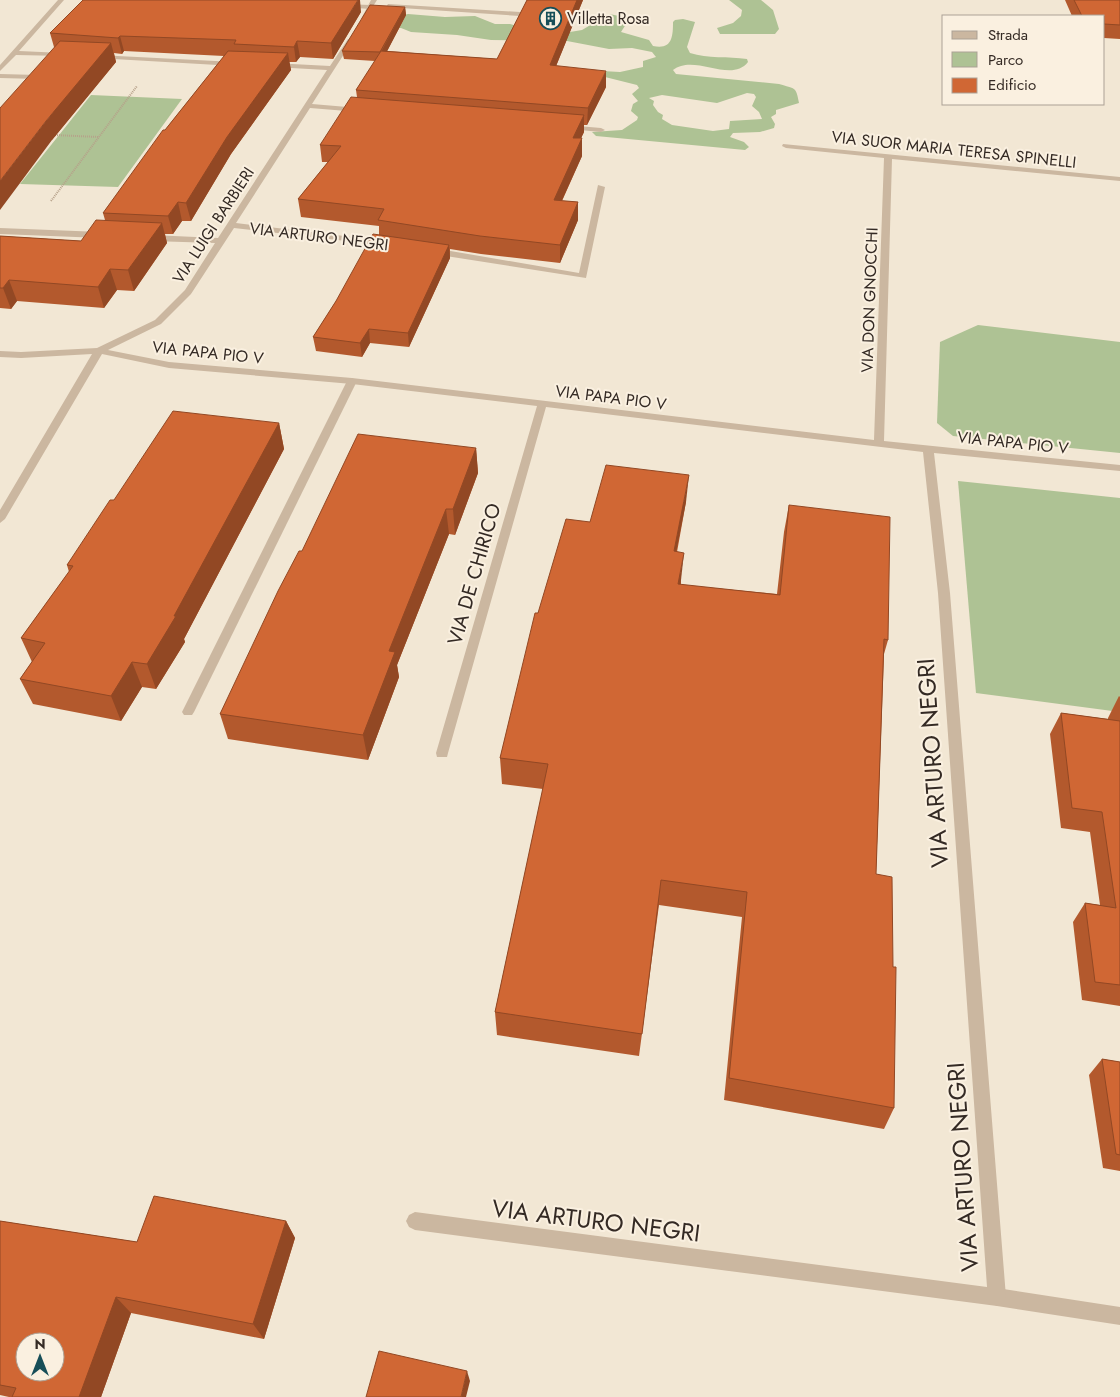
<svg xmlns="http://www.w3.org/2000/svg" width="1120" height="1397" font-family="Jost,sans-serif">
<rect width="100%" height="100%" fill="#f2e7d4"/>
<g fill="#aec294" fill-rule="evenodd">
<path d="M729,0h32l12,10 6,19 -4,5h-55l-3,-6 16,-5 8,-7 1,-6z"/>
<path d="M408,14l37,3 30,-1 20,8h15l42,11 30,-5 27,-16 21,4 -9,14 28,8 4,6c19,4 20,-9 20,-24l2,-2 8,-1 12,3 -8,25 3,6c18,6 38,3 57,6l1,3c-17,22 -54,-9 -75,8l3,4 103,10c16,5 17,2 20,19l-23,7v4l-5,3 4,7 -1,4 -14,4 -27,1 -3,4 14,5 5,5 -4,3 -149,-14 -4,-4 30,-2 15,-10 1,-3 -7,-6 2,-7 5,-3 -6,-7 7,-6 -2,-3 -32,-8 -3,-6 18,1 23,-5v-6l13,-4 -4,-5 -20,-4 -23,1 -42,-8 -76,-1 -34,-5 -46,-3 -10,-4 -16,1 15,-13zM747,93l7,1 2,3 -4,9 7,6 3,7 -32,2 -1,8 -16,2 -41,-6 -10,-6 1,-4 -5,-3 -5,-7 1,-4 -5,-3 13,-3 55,8z"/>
<path d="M91,95l91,4 -64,88 -98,-3z"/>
<path d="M978,325l142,17v111l-167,-17 -16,-13 3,-81z"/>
<path d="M958,481l162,17v214l-144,-19z"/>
</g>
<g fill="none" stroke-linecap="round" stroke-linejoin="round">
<g stroke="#b6a18a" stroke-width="2" stroke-dasharray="1 1" stroke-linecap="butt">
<path d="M53,135l46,2"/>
<path d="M51,201l86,-115"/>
</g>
<g fill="#cbb7a0" fill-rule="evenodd">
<path d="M345,4l25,1 3,2 -3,2 -27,-2z"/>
<path d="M388,4l132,8 3,2 -3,2 -134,-9z"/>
<path d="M0,74l38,1 3,2 -3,2 -38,-1z"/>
<path d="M352,378l5,3 -163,331 -2,3h-8l-2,-3 165,-331z"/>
<path d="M997,1288l123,19v18l-123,-19 -6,-3 -3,-6 3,-6z"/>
</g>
<g fill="#cbb7a0" fill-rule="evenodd">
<path d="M58,0h6l-45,51 44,2 2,1v2l-49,-1 -16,16v-6z"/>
<path d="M371,0h6l-12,19h-4z"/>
<path d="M348,39l5,1 -41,64 47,4 4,2 -4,2 -49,-4 -74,115 150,18 3,1v4l-155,-18 -43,66 -30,30 -53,26 61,12 183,16 522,62 10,-282 -98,-10 -4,-2 1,-2 337,33v4l-228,-22 -8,282 236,24v6l-186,-18 16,140 56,704 -3,6 -6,3 -582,-76 -6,-3 -3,-6 3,-6 6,-3 572,75 -49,-694 -15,-141 -377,-45 -98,346 -1,4h-10l-1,-4 101,-347 -185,-22 -183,-16 -67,-14 -97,165 -5,4v-13l92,-156 -71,4 -21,-1v-6l21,1 76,-4 58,-28 30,-30 30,-47 -64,-2 -4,-3 4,-3 67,3 109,-168 -54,-3 -3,-2 3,-2 57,3z"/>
<path d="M98,55l137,7 3,2 -3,2 -139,-8 -1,-1z"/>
<path d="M566,125l35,3 4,2 -4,2 -32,-3 -4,-2z"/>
<path d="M598,185l7,2 -19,91 -153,-24 -4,-3 4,-3 146,25z"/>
<path d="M0,228l101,4 4,3 -4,3 -101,-4z"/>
</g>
</g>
<g fill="#b3592d">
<path d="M527,0h56l-27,66 50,21 -19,38h-3v7l-3,6 1,18 -20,45 16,1v18l-18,43 -79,-9 -31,-5v9l-41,89 -39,-4 -8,14 -46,-6 -3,-14 66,-102v-9l-78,-9 -3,-18 30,-37h-6l-2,-17 37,-48 -1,-7 19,-29 -31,-2 -2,-8 63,-44 1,8 -19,36 110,8z"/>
<path d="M1065,0h55v39l-16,-1v-22h-32z"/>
<path d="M361,12l-28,47 -33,-2 -4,5h-7l2,8 -60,84 -40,67h-9l-9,13h-8l2,9 -33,48 -17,-1 -13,18 -87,-7 -6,8 -11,-1v-72l81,5 24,-21 -2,-7 62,-83 59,-74 -100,-5 -2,3 -8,-1 2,9 -64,78 2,-93 -4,-14z"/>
<path d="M279,423l5,26 -100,190 1,3 -29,47 -14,-2 -21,34 -88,-17 -13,-25 12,-17 -11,-24 48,-66 -2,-7 47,-65z"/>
<path d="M476,448l2,25 -23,62 -6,-1 -52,131 2,12 -31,83 -140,-21 -8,-25 82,-163z"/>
<path d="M686,502l-9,50 4,28v5l96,9 7,-62 5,-27 99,135 -4,14 -8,220 18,234 -10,21 -160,-29 18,-183 -83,-12 -20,151 -142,-21 -2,-23 48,-223 -41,-5 -2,-26 38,-145 52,-91z"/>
<path d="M1119,696l1,1v309l-38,-6 -9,-78 12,-19 15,2 -10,-73 -29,-4 -11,-94 11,-21 47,6v-1z"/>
<path d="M1102,1059l18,3v109l-17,-3 -14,-93z"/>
<path d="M0,1221l137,21 149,-21 9,17 -31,101 -133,-26 -30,84h-92l-9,-2z"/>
</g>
<g fill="#924824">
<path d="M358,0h2l1,12 -28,47 -2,-16z"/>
<path d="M577,0h6l-33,81v-16z"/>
<path d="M405,7l1,8 -24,46 -1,-9z"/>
<path d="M120,36l4,15 -2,3 -4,-16z"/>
<path d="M297,41l3,16 -4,5 -2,-15z"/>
<path d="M111,43l5,19 -64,78 -52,70v-29l46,-60z"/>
<path d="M288,53l3,17 -60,84 -40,67 -5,-18 41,-66z"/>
<path d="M606,71v16l-19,38 1,-17z"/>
<path d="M584,115v17l-11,23v-17z"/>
<path d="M582,138v18l-28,62v-18z"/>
<path d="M178,202l4,19 -9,13 -5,-18z"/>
<path d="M578,202v18l-18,43v-18z"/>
<path d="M162,223l5,20 -33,48 -6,-21z"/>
<path d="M449,245l1,13 -41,89 -1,-14z"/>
<path d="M110,269l7,21 -13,18 -6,-21z"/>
<path d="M9,280l8,21 -6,8 -8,-21z"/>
<path d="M369,329l1,14 -8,14 -2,-14z"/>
<path d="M279,423l5,26 -100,190 1,3 -29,47 -9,-25 27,-48z"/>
<path d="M476,448l2,25 -23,62 -2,-26z"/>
<path d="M689,475l-3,27 -15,76 3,-27z"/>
<path d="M446,509l3,25 -52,131 2,12 -31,83 -5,-25 26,-84z"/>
<path d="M684,553l-3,27 -5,31 2,-27z"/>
<path d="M132,662l10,25 -21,34 -10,-25z"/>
<path d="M286,1221l9,17 -31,101 -11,-15z"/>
<path d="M116,1297l15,16 -30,84h-22z"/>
<path d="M467,1371l3,10 -4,16h-5z"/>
</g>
<g fill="#d06734" stroke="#924824" fill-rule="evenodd">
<path d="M83,0h275l-27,43 -34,-2 -3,6 -60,-3 2,-4 -116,-4 -2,2 -68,-5z"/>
<path d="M527,0h50l-27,65 56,6 -18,37 -232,-18 25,-39 116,8z"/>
<path d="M1074,0h46v25l-16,-1v-8h-22z"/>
<path d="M370,5l35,2 -25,45 -38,-1z"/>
<path d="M60,41l51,2 -65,78 -46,60v-73z"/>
<path d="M228,51l60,2 -61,84 -41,66 -8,-1 -10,14 -65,-3 60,-83h2z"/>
<path d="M351,97l233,18 -11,23h9l-28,62 24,2 -18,43 -80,-9 -102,-16 6,-11 -86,-10 43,-53 -21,-1z"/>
<path d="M96,220l66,3 -34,47 -18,-1 -12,18 -89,-7 -6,8h-3v-52l81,5z"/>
<path d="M373,234l76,11 -41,88 -39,-4 -9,14 -47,-6 23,-36z"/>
<path d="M173,411l106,12 -105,193h2l-29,48 -15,-2 -21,34 -91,-17 25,-36 -24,-5 52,-72 -6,-1 43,-65h4z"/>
<path d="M358,434l118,14 -23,61h-7l-57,142 6,1 -32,83 -143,-21 58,-123 21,-40h3z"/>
<path d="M606,465l83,10 -15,76 10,2 -6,31 102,11 9,-90 101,12 -2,123 -4,-1 -8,235 16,3 1,90h3l-2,141 -165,-30 18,-186 -86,-12 -19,154 -147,-22 53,-248 -48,-6 35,-145h3l28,-94 24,3z"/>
<path d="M1061,713l59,8v264l-25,-3 -10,-79 31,5 -14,-96 -30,-4z"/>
<path d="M1102,1059l18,3v93l-4,-1z"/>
<path d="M154,1196l132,25 -33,103 -137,-27 -37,100h-67l4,-9 -16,-3v-164l137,21zM25,1342h30v30h-30z"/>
<path d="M379,1351l88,20 -6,26h-95z"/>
</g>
<defs>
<symbol id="building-ring" viewBox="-11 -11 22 22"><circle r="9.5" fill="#faf0e0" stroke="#174e58" stroke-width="1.5"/><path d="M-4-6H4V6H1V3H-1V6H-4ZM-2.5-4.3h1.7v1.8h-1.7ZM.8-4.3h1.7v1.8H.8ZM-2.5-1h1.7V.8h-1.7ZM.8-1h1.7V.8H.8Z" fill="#174e58"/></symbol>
</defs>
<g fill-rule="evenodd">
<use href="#building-ring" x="538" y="6" width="25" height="25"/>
</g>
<g text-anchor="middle" stroke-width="4" stroke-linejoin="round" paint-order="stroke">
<g font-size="16" fill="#342a24" stroke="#faf0e0" text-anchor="start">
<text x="567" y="24">Villetta Rosa</text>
</g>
<g font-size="16" fill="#342a24" stroke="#faf0e0">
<text transform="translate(954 149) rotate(6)" y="6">VIA SUOR MARIA TERESA SPINELLI</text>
<text transform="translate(213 225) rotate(-57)" y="6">VIA LUIGI BARBIERI</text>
<text transform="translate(319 236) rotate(7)" y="6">VIA ARTURO NEGRI</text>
<text transform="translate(869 300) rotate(-88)" y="6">VIA DON GNOCCHI</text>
<text transform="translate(208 352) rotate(6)" y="6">VIA PAPA PIO V</text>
<text transform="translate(611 397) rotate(7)" y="6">VIA PAPA PIO V</text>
<text transform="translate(1013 442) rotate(6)" y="6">VIA PAPA PIO V</text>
</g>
<g font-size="20" fill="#342a24" stroke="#faf0e0">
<text transform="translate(474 574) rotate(-74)" y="7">VIA DE CHIRICO</text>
</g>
<g font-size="24" fill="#342a24" stroke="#faf0e0">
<text transform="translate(933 763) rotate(-94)" y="8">VIA ARTURO NEGRI</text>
<text transform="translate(963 1167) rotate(-94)" y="8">VIA ARTURO NEGRI</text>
<text transform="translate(596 1221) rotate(7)" y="8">VIA ARTURO NEGRI</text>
</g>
</g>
<rect x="942" y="15" width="162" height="90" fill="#faf0e0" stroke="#aba195"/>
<rect x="952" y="31" width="25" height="8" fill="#cbb7a0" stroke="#aba195"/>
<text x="988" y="40" font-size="15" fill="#342a24">Strada</text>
<rect x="952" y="52" width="25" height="15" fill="#aec294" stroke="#aba195"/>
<text x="988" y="65" font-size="15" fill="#342a24">Parco</text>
<rect x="952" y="78" width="25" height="15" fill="#d06734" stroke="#aba195"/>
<text x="988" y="90" font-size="15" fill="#342a24">Edificio</text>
<g transform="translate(40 1357)"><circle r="24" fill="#faf0e0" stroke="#aba195"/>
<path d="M0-4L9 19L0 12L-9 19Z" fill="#174e58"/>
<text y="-8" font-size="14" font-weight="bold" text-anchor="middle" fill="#342a24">N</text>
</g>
</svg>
